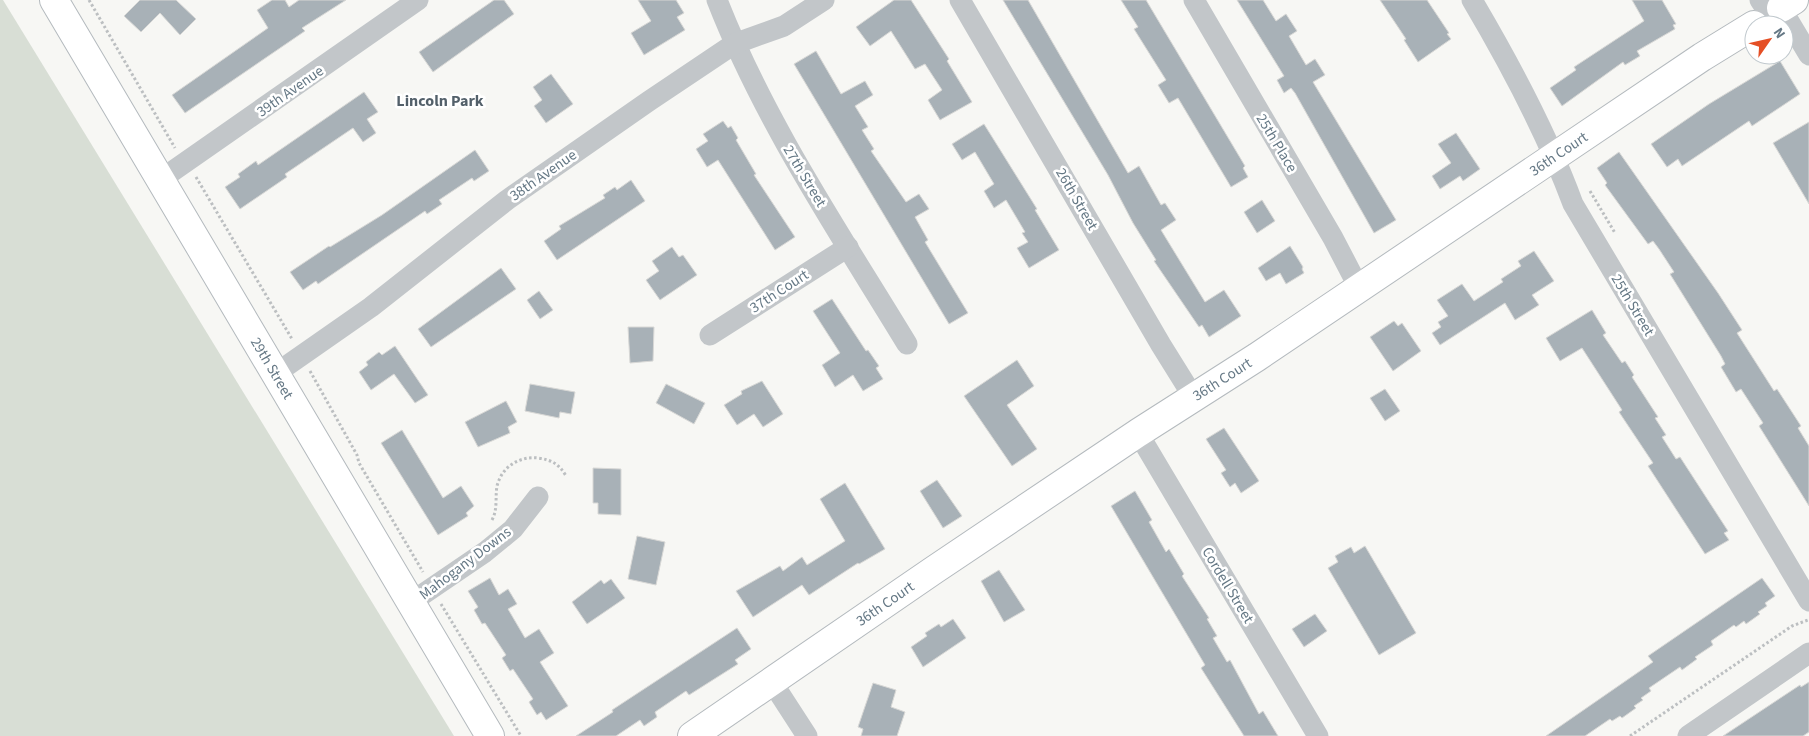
<svg xmlns="http://www.w3.org/2000/svg" width="1809" height="736" font-family="'Source Sans 3',sans-serif">
<rect width="100%" height="100%" fill="#f7f7f4"/>
<path fill="#d8ded5" d="M0,0h3l451,736h-454z"/>
<g fill="#a8b1b7" stroke="#d8d8d6">
<path d="M140,0h36l20,19 -16,16 -20,-22 -19,19 -17,-16z"/>
<path d="M272,0h13l4,7 10,-7h47l-44,28 3,3 -120,82 -13,-18 96,-67 -11,-18z"/>
<path d="M494,0h10l10,14 -81,58 -14,-20z"/>
<path d="M638,0h38l8,13 -7,4 8,13 -41,25 -13,-22 20,-12z"/>
<path d="M894,0h17l38,59 -2,2 25,41 -32,18 -12,-20 14,-10 -17,-26 -10,5 -24,-38 -21,15 -14,-19z"/>
<path d="M1003,0h25l100,173 11,-7 22,39 4,-2 11,17 -15,10 44,72 19,-12 17,26 -32,21 -7,-12 -3,2 -45,-66 2,-1 -23,-37 -25,-48z"/>
<path d="M1121,0h25l99,166 -2,2 5,9 -17,10 -53,-89 -9,5 -11,-18 8,-5 -32,-51 4,-2z"/>
<path d="M1237,0h26l13,21 10,-7 11,17 -8,5 17,29 9,-6 10,16 -12,7 83,138 -22,13 -79,-140 -4,-5 -7,5 -7,-13 7,-4z"/>
<path d="M1380,0h47l22,33 -2,1 4,5 -33,23 -14,-22 2,-1z"/>
<path d="M1632,0h30l14,24 -3,1 2,4 -38,22 3,5 -15,9 -2,-3 -61,44 -12,-18 26,-18 -2,-3 70,-46z"/>
<path d="M816,51l25,43 24,-13 8,14 -18,11 13,21 -6,3 12,19 -3,2 35,51 13,-8 10,15 -14,8 13,23 -3,2 43,71 -19,11 -155,-260z"/>
<path d="M1780,61l20,33 -48,32 -3,-5 -67,45 -4,-7 -11,8 -16,-23 58,-40z"/>
<path d="M551,74l22,30 -27,19 -12,-17 8,-6 -9,-13z"/>
<path d="M364,92l14,20 -11,7 9,14 -13,9 -10,-14 -68,46 2,3 -47,32 -15,-22 15,-10 -2,-3 18,-13 2,4z"/>
<path d="M723,121l5,7 3,-2 7,12 -2,2 20,34 -2,1 41,62 -20,13 -57,-90 -11,7 -11,-18 12,-8 -5,-7z"/>
<path d="M1809,122v82l-36,-61z"/>
<path d="M984,124l53,85 -2,1 24,40 -30,18 -12,-20 11,-6 -6,-9 3,-1 -19,-32 -12,8 -10,-17 10,-7 -19,-32 -13,8 -10,-16z"/>
<path d="M1456,133l24,36 -17,12 -3,-5 -20,13 -8,-13 19,-13 -13,-19z"/>
<path d="M475,150l14,21 -15,10 -2,-3 -33,22 3,4 -15,10 -2,-3 -107,73 -2,-3 -13,9 -13,-18 39,-26 1,1 52,-32z"/>
<path d="M1619,152l99,141 24,37 -5,3 37,58 3,-2 24,37 -3,2 11,18v60l-50,-80 4,-3 -22,-34 -5,3 -15,-25 4,-3 -4,-8 -51,-82 4,-2 -15,-23 -6,-8 -5,3 -43,-59 2,-2 -10,-15z"/>
<path d="M631,180l14,21 -88,59 -13,-19 17,-12 -2,-3 46,-28 -2,-3 12,-8 2,3z"/>
<path d="M1262,200l13,21 -18,12 -13,-21z"/>
<path d="M1290,246l13,21 -1,2 2,4 -18,11 -6,-11 -14,8 -8,-13z"/>
<path d="M672,247l7,10 4,-2 14,20 -37,25 -14,-20 13,-9 -7,-10z"/>
<path d="M1534,251l20,30 -22,14 7,10 -24,15 -10,-17 -65,42 -8,-12 9,-6 -3,-5 10,-6 -11,-16 25,-16 12,17 29,-19 -2,-3 20,-13 -3,-5z"/>
<path d="M501,268l15,21 -85,58 -13,-18z"/>
<path d="M539,291l14,19 -13,9 -13,-19z"/>
<path d="M832,299l34,52 2,-1 11,16 -3,2 7,11 -20,12 -10,-16 -18,12 -13,-22 18,-12 -27,-42z"/>
<path d="M1592,310l14,23 -3,2 19,28 3,-2 9,14 -2,2 26,40 -3,1 11,17 -4,2 14,22 4,-2 48,74 -4,2 5,7 -24,14 -57,-88 5,-3 -34,-51 3,-2 -40,-62 -22,13 -14,-23z"/>
<path d="M1394,321l4,5 4,-3 19,28 -28,20 -23,-34z"/>
<path d="M628,327h26l-1,34 -23,2z"/>
<path d="M395,346l33,49 -13,8 -21,-29 -23,16 -12,-18 9,-7 -2,-3 13,-10 3,3z"/>
<path d="M1017,360l17,26 -27,19 30,44 -25,17 -48,-70z"/>
<path d="M762,381l21,33 -20,13 -9,-13 -17,11 -13,-20 18,-11 -1,-3z"/>
<path d="M530,384l45,8 -4,22 -11,-2 -1,6 -34,-7z"/>
<path d="M666,384l39,19 -11,21 -38,-21z"/>
<path d="M1385,389l15,22 -15,10 -15,-23z"/>
<path d="M506,401l11,21 -9,5 2,6 -32,14 -13,-25z"/>
<path d="M1224,428l35,53 -18,12 -6,-10 -5,4 -9,-14 5,-3 -20,-31z"/>
<path d="M402,430l41,68 18,-12 13,20 -8,7 2,3 -30,19 -57,-92z"/>
<path d="M593,468l28,1v46l-23,-1v-11h-5z"/>
<path d="M937,480l25,36 -19,12 -23,-37z"/>
<path d="M845,483l40,66 -26,15 -1,-1 -49,32 -7,-10 -49,32 -17,-26 44,-25 3,5 19,-14 5,8 38,-24 -25,-42z"/>
<path d="M1135,491l17,29 -3,2 17,30 3,-3 15,25 -2,2 27,42 -2,1 10,17 -4,2 14,24 3,-2 29,54 4,-3 15,25h-34l-43,-68 4,-3 -94,-159z"/>
<path d="M637,536l28,6 -9,43 -28,-6z"/>
<path d="M1365,546l51,87 -37,22 -51,-87 10,-6 -3,-6 16,-9 3,6z"/>
<path d="M999,570l26,40 -21,12 -23,-41z"/>
<path d="M490,578l9,17 9,-6 9,15 -9,5 17,29 14,-9 15,24 -14,9 28,44 -22,14 -5,-8 -4,3 -8,-13 4,-3 -20,-30 -3,2 -8,-13 4,-3 -21,-32 -3,1 -8,-14 4,-3 -10,-16z"/>
<path d="M1762,578l13,18 -10,7 2,3 -9,6 2,2 -14,10 -2,-3 -8,6 -2,-2 -23,16 2,4 -18,12 2,2 -15,11 -2,-3 -31,21 2,3 -10,7 2,2 -9,6 2,2 -14,10 -2,-2 -8,5 -2,-2 -25,17h-39l107,-74 -5,-6z"/>
<path d="M611,579l14,19 -38,26 -15,-22 29,-22 3,4z"/>
<path d="M1315,614l12,17 -23,16 -12,-18z"/>
<path d="M953,619l13,19 -43,29 -12,-20 16,-11 -2,-3 14,-9 2,3z"/>
<path d="M737,628l14,21 -16,11 3,4 -49,31 -3,-4 -31,21 2,5 -13,9 -4,-6 -24,16h-40l37,-24 -1,-2z"/>
<path d="M1809,682v50l-6,4h-80l77,-51 1,2z"/>
<path d="M873,683l23,7 -5,17 14,5 -8,24h-36l2,-7 -5,-2z"/>
</g>
<g fill="none" stroke-linecap="round" stroke-linejoin="round">
<defs>
<g id="secondary">
<path id="s1" d="M54,0l436,736"/>
<path d="M1781,8l13,-8"/>
<path id="s2" d="M692,736l242,-166 204,-137 119,-76 445,-300 52,-32"/>
</g>
</defs>
<use href="#secondary" stroke="#b4babe" stroke-width="30"/>
<g stroke="#bcbfc1" stroke-width="3" stroke-dasharray="2.5 2.5" stroke-linecap="butt">
<path d="M89,0l86,148"/>
<path d="M196,177l96,162"/>
<path d="M1590,191l25,42"/>
<path d="M310,371l47,84 2,8 64,109"/>
<path d="M492,520c6,-11 3,-23 5,-34 5,-20 23,-30 41,-28 14,2 21,6 28,18"/>
<path d="M441,604l80,132"/>
<path d="M1630,736l162,-110 16,-6"/>
</g>
<g stroke="#c2c6c9" stroke-width="21">
<path d="M717,0c48,123 122,232 190,344"/>
<path d="M960,0l201,345 33,53"/>
<path d="M1194,0l139,238 26,50"/>
<path d="M1472,0c39,66 75,133 101,204l236,397"/>
<path d="M1760,0l10,15 11,-7 28,47"/>
<path d="M160,180l258,-180"/>
<path d="M710,335l138,-88"/>
<path d="M275,374l96,-67 136,-107 142,-99 85,-57 50,-18 40,-26"/>
<path d="M1138,433l180,303"/>
<path d="M410,603l75,-51 28,-23 25,-32"/>
<path d="M772,682l35,54"/>
<path d="M1688,736l121,-83"/>
</g>
<use href="#secondary" stroke="#fff" stroke-width="28"/>
</g>
<g text-anchor="middle" stroke-width="5" stroke-linejoin="round" paint-order="stroke">
<g font-size="15" fill="#657885" stroke="#fff">
<text transform="translate(290 91) rotate(-35)" y="5">39th Avenue</text>
<text transform="translate(1277 143) rotate(59)" y="5">25th Place</text>
<text dy="5" stroke="none"><textPath href="#s2" startOffset="1044">36th Court</textPath></text>
<text transform="translate(543 175) rotate(-35)" y="5">38th Avenue</text>
<text transform="translate(805 176) rotate(59)" y="5">27th Street</text>
<text transform="translate(1077 199) rotate(60)" y="5">26th Street</text>
<text transform="translate(779 291) rotate(-33)" y="5">37th Court</text>
<text transform="translate(1633 305) rotate(59)" y="5">25th Street</text>
<text dy="5" stroke="none"><textPath href="#s1" startOffset="428">29th Street</textPath></text>
<text dy="5" stroke="none"><textPath href="#s2" startOffset="639">36th Court</textPath></text>
<text transform="translate(465 563) rotate(-37)" y="5">Mahogany Downs</text>
<text transform="translate(1228 585) rotate(59)" y="5">Cordell Street</text>
<text dy="5" stroke="none"><textPath href="#s2" startOffset="234">36th Court</textPath></text>
</g>
<g font-size="16" font-weight="bold" fill="#53606a" stroke="#fff">
<text x="440" y="106">Lincoln Park</text>
</g>
</g>
<g transform="translate(1769 40) rotate(56)"><circle r="24" fill="#ffffff" stroke="#c1c9ce"/>
<path d="M0-4L9 19L0 12L-9 19Z" fill="#e54f25"/>
<text y="-8" font-size="14" font-weight="bold" text-anchor="middle" fill="#657885">N</text>
</g>
</svg>
